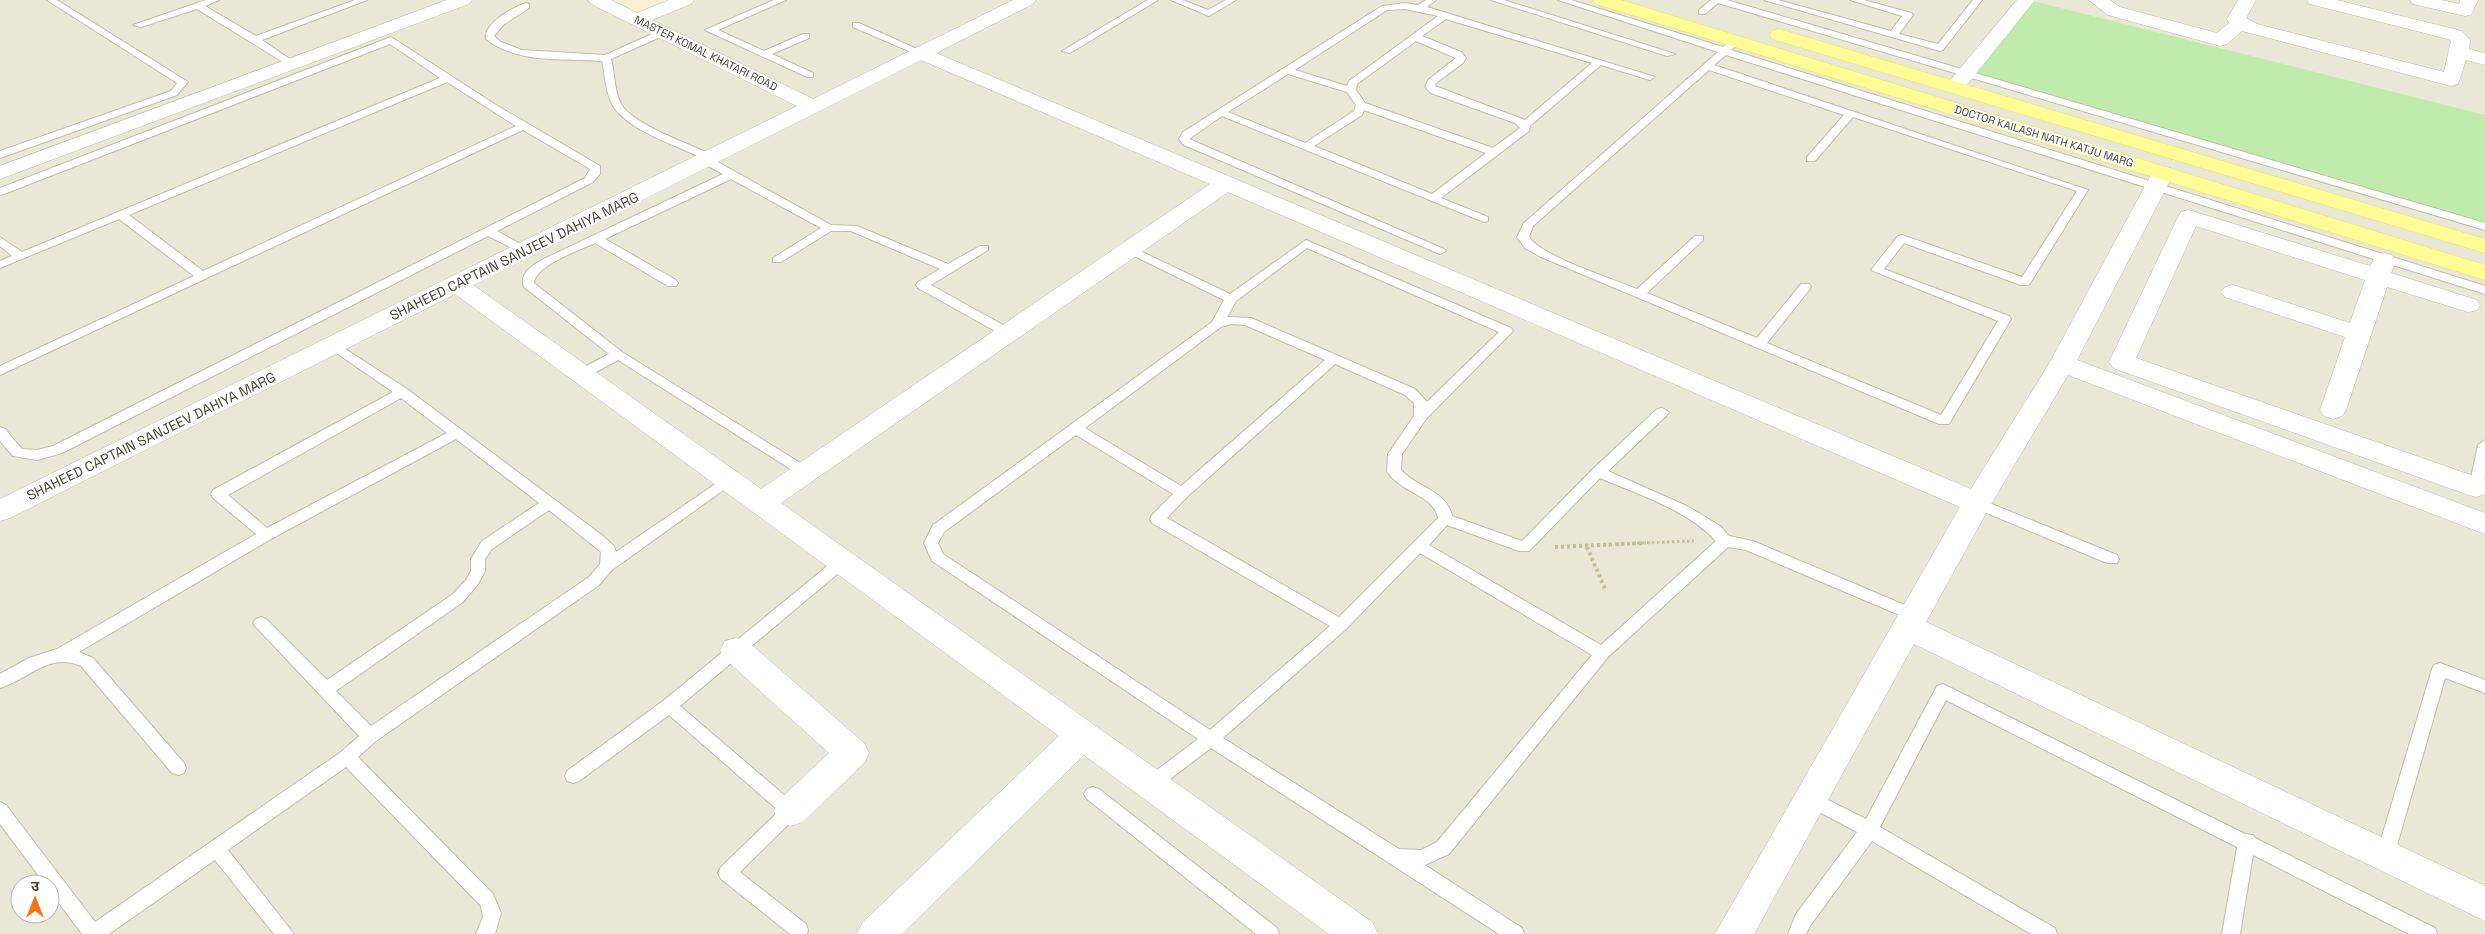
<svg xmlns="http://www.w3.org/2000/svg" width="2485" height="934" font-family="'Space Grotesk','Noto Sans Devanagari',sans-serif">
<rect width="100%" height="100%" fill="#f4f4e7"/>
<path fill="#e9e7d5" fill-rule="evenodd" d="M0,0h2485v934h-2485zM20,884h30v30h-30z"/>
<path fill="#f8f1d1" d="M613,0h57l-31,13z"/>
<path fill="#c0ebad" d="M2033,1l452,114v111l-511,-153z"/>
<g fill="none" stroke-linecap="round" stroke-linejoin="round">
<defs>
<g id="lane">
<path d="M47,0h10l131,82 -11,13 -177,63v-7l171,-60 6,-8z"/>
<path d="M206,0h13l-14,6 51,30 99,-36h12l-105,40 32,22 2,2 -5,3 -94,-58 -56,18 -8,-2z"/>
<path d="M774,0h12l-68,30 46,21 39,-17h6v4l-37,16 41,19v4h-6l-102,-47z"/>
<path d="M1148,0h10l-88,53 -8,-2z"/>
<path d="M1171,0h12l25,10 18,-10h10l-27,16z"/>
<path d="M1426,0h10l-9,7 228,70 -5,3 -49,-15 -71,61 -1,5 -88,67 47,19v4l-4,1 -262,-106 -33,23 255,110 2,2 -6,3 -256,-109 -5,-6 4,-7 199,-126 23,-3 13,2zM1405,9l33,7 -89,65 -2,5 -52,-16 92,-60zM1446,19l146,44 -67,57 -90,-34 1,-3 27,-20 3,-5 -5,-6 -39,-16zM1416,41l40,17 -28,22 -3,7 6,6 84,30 5,5 -27,20 -128,-45 -9,-13 1,-6zM1288,74l59,18 9,13 -2,6 -49,32 -77,-31zM1364,110l122,43 -54,41 -118,-48 48,-31z"/>
<path d="M1491,0h13l171,54 -8,2z"/>
<path d="M1558,0h13l152,47 10,-8h6v4l-8,7 754,236v8l-759,-239 -12,10 374,125 -59,95h-8l-117,-42 -20,26 125,47 2,3 -62,105h-10l-398,-167 -16,-9 -8,-11 7,-14 194,-171zM1709,70l135,45 -37,42v4h8l38,-44 224,74 -55,86 -120,-42 -4,1 -27,34 127,51 -57,94 -174,-72 42,-53 2,-3 -2,-3h-8l-44,54 -110,-45 56,-53v-4h-8l-58,53c-24,-10 -96,-33 -108,-52l4,-11z"/>
<path d="M1711,0h16l758,223v7l-767,-227 -13,11h-6v-4z"/>
<path d="M1764,0h14l113,31 11,-15 -52,-16h14l47,13 2,2 -14,19 39,10 35,-44h9l-39,50 -3,1z"/>
<path d="M526,3l3,1v4l-26,17 -9,11 7,6 21,8 83,5 56,-25h6v4l-56,25c4,15 3,32 10,45 12,21 71,41 94,52l1,2 -2,2 117,65 26,1 91,38 32,-18h8v4l-57,35 81,45 2,3 -2,3h-8l-86,-48 -2,-3 2,-3 22,-13 -89,-38h-20l-50,31h-8v-4l48,-30 -90,-49 -126,60 71,41 2,3 -2,3h-8l-73,-43c-15,7 -59,22 -61,40l88,69 188,117 2,3 -2,3h-10l-182,-115 -31,17h-10l-1,-3 1,-3 32,-17 -85,-67c-6,-15 13,-25 24,-30l175,-83 -22,-12 -1,-2 2,-2c-26,-13 -79,-29 -91,-56 -6,-13 -6,-28 -9,-41 -38,-3 -85,3 -116,-22 -3,-15 27,-32 40,-36z"/>
<path d="M853,23h6l67,30 -8,2 -65,-28z"/>
<path d="M391,37l105,68 104,61v8l-7,8 -96,49 31,17v4h-8l-32,-16 -426,217 -25,7 -24,-4 -13,-15v-14l5,2 17,20 15,1 16,-4 532,-268 5,-9 -67,-39 -523,245v-9l194,-90 -75,-57 -119,49v-7l12,-5 -12,-10v-9l22,15 418,-174 -50,-34 -386,150 -4,1v-7zM447,82l69,44 -313,145 -74,-56z"/>
<path d="M1306,240l205,88 2,3 -87,88 -24,35 -1,16c15,17 46,21 51,46l70,25 71,-72 64,-60 5,-1 7,4 -2,3 -59,56 81,36 31,19 9,10 24,5 166,70 3,4 -3,4 -5,2 -5,-2 -163,-69 -18,-3 -120,110 -159,197 -24,11 97,63 2,6h-25l-288,-186 -54,41 -6,2 -6,-2 -3,-5 3,-5 53,-40 -266,-178 -8,-18 9,-18 279,-203 12,-22 -98,-48v-4h8l96,46zM1307,248l192,84 -72,70 -12,-13 -164,-71 -24,-1 9,-16zM1231,324l14,1 80,35 -144,126 -96,-58 136,-101zM1335,364l70,31 9,8v13l-26,38 -1,17c12,21 47,24 51,47l-99,99 -172,-99 20,-21zM1076,435l97,59 -21,21 -2,4 2,4 178,103 -120,104 -267,-176 -5,-11 6,-11zM1600,478c39,17 86,31 116,63l-115,104 -172,-100 18,-20 72,26h10zM1420,553l172,102 -155,187 -16,8 -22,-1 -176,-111 123,-109z"/>
<path d="M333,341l74,48 196,147 11,10 2,6 108,-74h10l2,3 -124,89 -13,15 -223,156 -18,16 135,137 8,19 -6,21h-19l7,-17 -2,-11 -135,-139 -118,83 66,84h-20l-59,-74 -106,74h-27l-32,-43v-7h-5l-45,-60v-22l6,3 89,117 246,-170 18,-16 -103,-109 -3,-4 3,-4 5,-2 5,2 61,61 126,-86 13,-14 5,-9v-12l11,-18 57,-38 -83,-64 -185,100 -192,113 14,6 91,105 2,5 -2,5 -6,2 -6,-2 -91,-107c-32,-14 -52,13 -81,22v-14l29,-16 28,-9 199,-115 -43,-36 -2,-4 2,-4 180,-98 -64,-44 -2,-3 2,-3zM401,398l46,35 -180,95 -39,-33zM549,510l52,42 -1,12 -11,13 -218,149 -35,-35 127,-89 15,-18 7,-13v-12l7,-10z"/>
<path d="M2485,440v37l-4,13 -5,2 -7,-5 9,-42z"/>
<path d="M1977,498l140,57 2,4 -2,4h-10l-135,-56 -2,-4 2,-4z"/>
<path d="M842,557l5,1 2,4 -2,4 -167,140 117,100 3,5 -3,5 -57,56 66,52 2,6 -1,4h-17l-69,-55 -3,-6 3,-6 58,-56 -110,-96 -90,66 -6,2 -6,-2 -2,-5 2,-5 96,-70 174,-143z"/>
<path d="M2440,663l45,17v13l-40,-15 -51,178 -3,6 -6,2 -6,-2 -3,-6 56,-187 2,-4z"/>
<path d="M1943,684l302,150 8,1 2,3 180,90 2,6h-28l-156,-79 -13,79h-18l15,-87 -291,-147 -66,127 175,101 2,6h-26l-159,-93 -62,85 -4,8h-18l8,-20 61,-82 -53,-28 -3,-5 3,-5 6,-2 6,2 50,25 71,-133z"/>
<path d="M1093,787l6,2 178,139 2,6h-23l-169,-135 -3,-5 3,-5z"/>
</g>
<g id="street">
<path d="M447,0h25l-3,4 -469,175v-13z"/>
<path d="M588,0h23l26,13 32,-13h25l-3,4 -39,16 161,79 200,-99h23l-3,4 -97,49 1035,436 78,-125 103,-191 3,-5 8,-1 8,1 3,5 -97,187 408,153v21l-417,-159 -78,131 -64,116 559,264v35l-571,-277 -160,290h-39l245,-427 -732,-315 -447,311 591,419 6,12h-49l-245,-179 -182,179h-45l6,-12 196,-186 -604,-442 -445,224 -10,3v-22l797,-393 -206,-102zM921,60l289,124 -449,305 -288,-204z"/>
<path d="M2017,0h18l-73,91h-14l-3,-4 3,-4z"/>
<path d="M2089,0h21l10,7 97,26 12,-10 -2,-4 11,-19h18l-10,18 11,6 187,48 7,-31 -3,-2 -138,-35 -3,-4h30l125,31 8,9 -1,9 16,4v12l-19,-5 -8,24 -7,2 -209,-55 -15,13 -7,2 -112,-31z"/>
<path d="M2410,0h31l18,4 1,-4h18l-7,15 -6,1 -52,-12z"/>
<path d="M2189,210l181,56 6,-11 8,-2 8,2 4,5 -5,13 86,27 3,5 -3,5 -9,2 -81,-25 -41,123 -4,6 -9,3 -9,-3 -4,-6 25,-73 -120,-40 -4,-5 4,-5 8,-2 117,38 15,-43 -169,-54 -60,132 349,122v14l-9,3 -10,-3 -353,-126 -4,-6 69,-145 3,-5z"/>
<path d="M736,638l11,3 117,102 5,10 -5,10 -61,59 -12,4 -12,-4 -5,-11 5,-11 50,-47 -104,-94 -5,-9 5,-9z"/>
</g>
<g id="primary">
<path d="M1593,0h28l864,265v15l-889,-276z"/>
<path d="M1779,29l706,210v14l-713,-214 -2,-4 2,-4z"/>
</g>
</defs>
<use href="#lane" stroke="#c1bea9" stroke-width="2"/>
<use href="#street" stroke="#c1bea9" stroke-width="1"/>
<use href="#primary" stroke="#ece45e" stroke-width="1"/>
<path stroke="#c3bf99" stroke-width="3" stroke-dasharray="2.5 2.5" stroke-linecap="butt" d="M1617,544l77,-3"/>
<g stroke="#c3bf99" stroke-width="4" stroke-dasharray="3 3" stroke-linecap="butt">
<path d="M1555,547l91,-4"/>
<path d="M1587,547l18,42"/>
</g>
<use href="#lane" fill="#fff" fill-rule="evenodd"/>
<use href="#street" fill="#fff" fill-rule="evenodd"/>
<use href="#primary" fill="#fffb95" fill-rule="evenodd"/>
</g>
<g text-anchor="middle" stroke-width="4" stroke-linejoin="round" paint-order="stroke">
<g font-size="11" fill="#484535" stroke="#fff">
<text transform="translate(706 53) rotate(26)" y="4">MASTER KOMAL KHATARI ROAD</text>
<text transform="translate(2044 136) rotate(17)" y="4">DOCTOR KAILASH NATH KATJU MARG</text>
</g>
<g font-size="14" fill="#484535" stroke="#fff">
<text transform="translate(514 256) rotate(-26)" y="5">SHAHEED CAPTAIN SANJEEV DAHIYA MARG</text>
<text transform="translate(151 436) rotate(-26)" y="5">SHAHEED CAPTAIN SANJEEV DAHIYA MARG</text>
</g>
</g>
<g transform="translate(35 899)"><circle r="24" fill="#ffffff" stroke="#b6b5ae"/>
<path d="M0-4L9 19L0 12L-9 19Z" fill="#ff7013"/>
<text y="-8" font-size="14" font-weight="bold" text-anchor="middle" fill="#484535">उ</text>
</g>
</svg>
